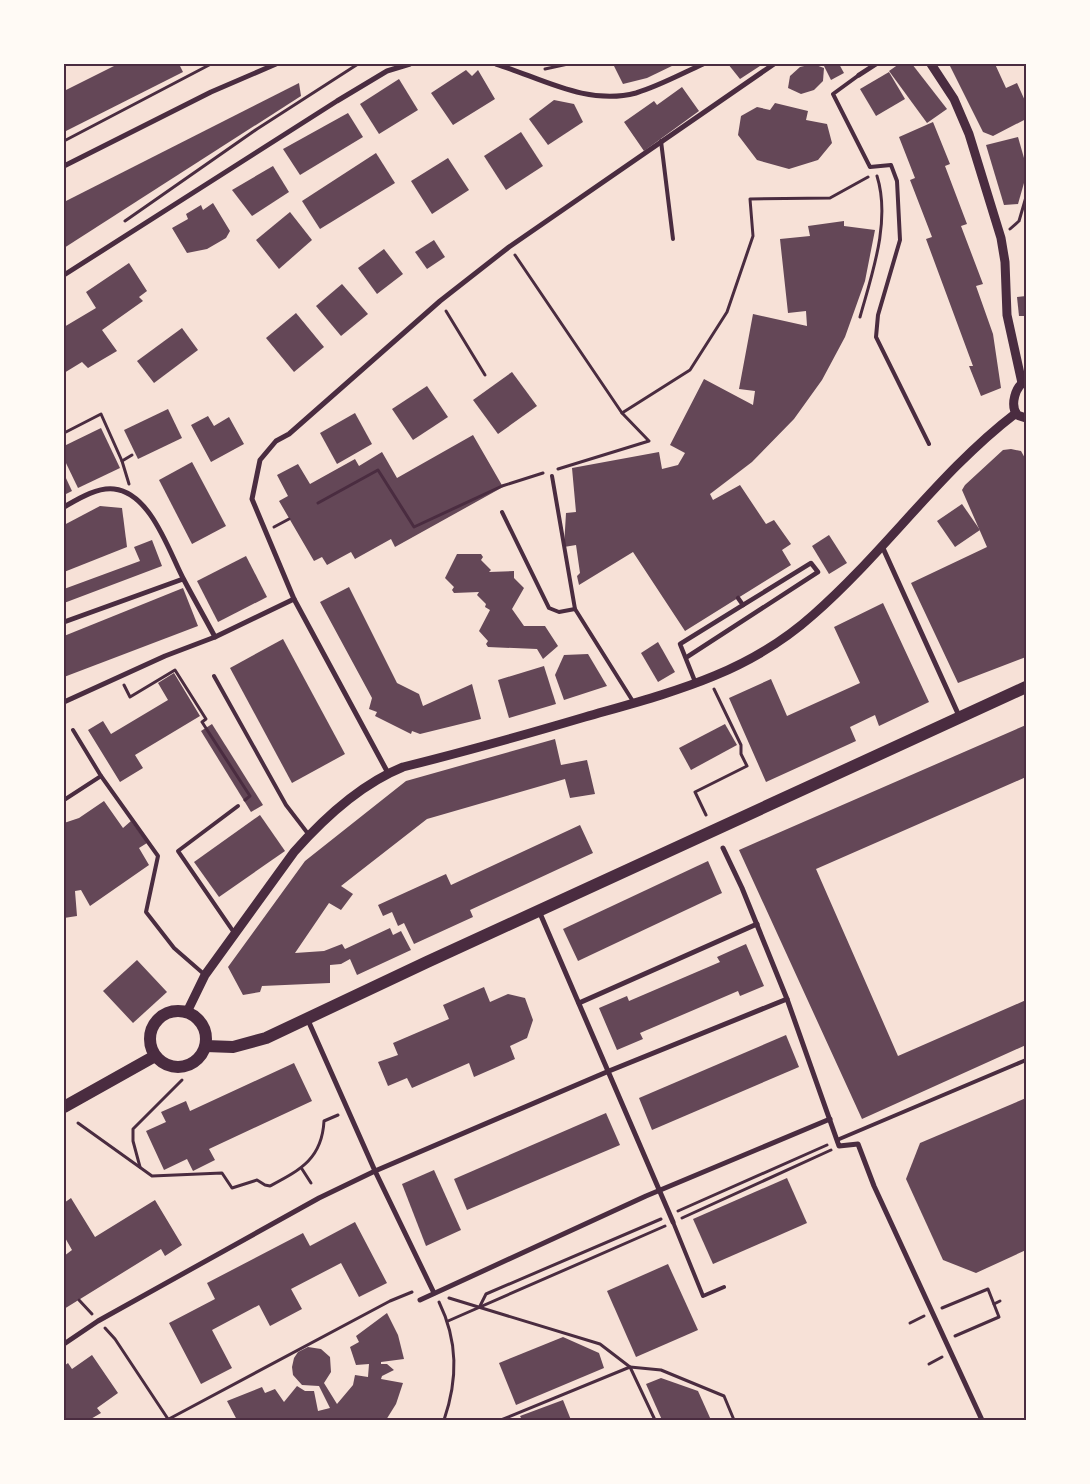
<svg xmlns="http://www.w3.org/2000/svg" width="1090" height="1484" font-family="'Nunito Sans',sans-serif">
<rect width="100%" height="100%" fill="#f7e1d7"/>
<g fill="#644757">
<path d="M118,64h61l4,8 -119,60v-41z"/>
<path d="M613,64h63l-29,14 -24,6z"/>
<path d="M728,64h35l-23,15z"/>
<path d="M813,64l11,4 -1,13 -9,9 -13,4 -13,-6 2,-12 10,-9z"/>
<path d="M823,64h16l5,9 -13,7z"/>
<path d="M899,64h13l35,45 -20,14 -38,-52z"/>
<path d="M949,64h46l11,24 11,-5 9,20v16l-33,17 -10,-4z"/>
<path d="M466,70l6,6 6,-6 17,29 -42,26 -22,-32z"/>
<path d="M889,72l16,27 -29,17 -16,-27z"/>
<path d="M399,79l19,31 -39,24 -19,-30z"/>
<path d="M299,83l2,13 -237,152v-46z"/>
<path d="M682,87l17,24 -55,40 -20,-29 30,-21 3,4z"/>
<path d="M554,100l20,4 9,18 -35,23 -19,-26z"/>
<path d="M775,103l33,8 -2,9 21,4 5,19 -14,17 -29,9 -32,-9 -19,-25 3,-19 16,-9 13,3z"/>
<path d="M348,113l15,24 -63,38 -17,-26z"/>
<path d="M933,122l17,42 -5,2 22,58 -6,2 22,58 -7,2 17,48 8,54 -20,8 -12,-30h4l-47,-127 6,-2 -22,-57 5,-2 -16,-41z"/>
<path d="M521,132l22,34 -37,24 -22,-34z"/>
<path d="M1018,137l8,28v11l-8,28 -14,1 -18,-60z"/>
<path d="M376,153l19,30 -75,46 -18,-28z"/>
<path d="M448,158l21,32 -37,24 -21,-33z"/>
<path d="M273,166l16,26 -37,24 -20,-26z"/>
<path d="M213,203l17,28 -4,7 -19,11 -20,4 -15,-25 16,-9 -2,-5 15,-9 2,5z"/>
<path d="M290,212l22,28 -33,29 -23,-29z"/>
<path d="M844,221v5l31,4 -10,51 -20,56 -23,43 -28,39 -42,43 -42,32 3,6 27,-15 26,39 8,-4 17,24 -9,6 9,15 -106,66 -52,-79 -54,33 -2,-9 3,-3 -4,-28 -12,2 2,-34 10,-1 -4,-44 87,-16 3,17 16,-4 7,-12 -15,-8 34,-66 49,26 2,-14 -16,-2 14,-75 54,12 -1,-15 -18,2 -8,-74 30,-3 -2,-10z"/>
<path d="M434,240l11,17 -18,12 -12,-17z"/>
<path d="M384,249l19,25 -26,20 -19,-26z"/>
<path d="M129,263l18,28 -8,6 4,4 -41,29 15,21 -29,17 -6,-6 -18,11v-46l32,-19 -10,-16z"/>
<path d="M342,284l26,30 -27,22 -25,-30z"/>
<path d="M1026,296v20h-7l-2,-19z"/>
<path d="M296,313l28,34 -30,25 -28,-34z"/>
<path d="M182,328l16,22 -44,33 -17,-22z"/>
<path d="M512,372l25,34 -39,28 -25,-34z"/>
<path d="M427,386l21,31 -35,23 -21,-31z"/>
<path d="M168,409l14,29 -44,21 -14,-29z"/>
<path d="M355,413l17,31 -35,20 -17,-31z"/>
<path d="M208,416l6,10 15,-9 15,27 -33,18 -20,-37z"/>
<path d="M101,428l19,40 -42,20 -14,-29v-13z"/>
<path d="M473,435l30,52 -108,60 -4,-8 -36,20 -4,-7 -24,13 -5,-8 -8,4 -35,-60 9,-5 -11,-21 21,-11 12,20 45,-25 4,7 23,-14 15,26z"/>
<path d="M1011,449l10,2 5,9v197l-68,26 -47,-100 76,-36 -25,-57 3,-5 38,-35z"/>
<path d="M192,462l34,64 -34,18 -33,-64z"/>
<path d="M64,474l8,17 -8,4z"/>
<path d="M962,504l18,26 -25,17 -18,-26z"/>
<path d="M100,506l22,2 5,39 -63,25v-47z"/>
<path d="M829,535l18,28 -18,11 -17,-28z"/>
<path d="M152,540l10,26 -98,37v-14l76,-28 -6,-14z"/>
<path d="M457,554h24l2,3 -2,3 10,10 -2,2 25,-1v7l10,10 -12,21 12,17h21l13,20 -15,13 -6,-10 -49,-2 -2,-3 2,-3 -9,-10 11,-21 -5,-3 1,-3 -9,-9 2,-3 -25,1 -2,-3 2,-3 -9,-9z"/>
<path d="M246,556l21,41 -49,25 -21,-41z"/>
<path d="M349,587l48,96 22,11 4,12 49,-22 9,35 -61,15 -8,-3 -1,3 -36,-18 2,-4 -8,-3 3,-11 -52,-96z"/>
<path d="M183,588l15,38 -134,51v-41z"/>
<path d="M883,603l46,99 -50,24 -4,-11 -25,12 6,14 -90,41 -37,-84 42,-19 16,37 73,-33 -26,-56z"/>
<path d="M283,639l62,115 -53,29 -62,-115z"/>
<path d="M658,642l17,30 -17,10 -17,-29z"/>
<path d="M588,654l19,32 -43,14 -9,-25 9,-20z"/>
<path d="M544,666l12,38 -47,14 -11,-38z"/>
<path d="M174,673l26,43 -65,39 8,13 -23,14 -32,-52 15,-9 8,13 57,-34 -10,-17z"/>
<path d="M212,724l51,81 -12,7 -50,-81z"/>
<path d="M725,724l12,21 -46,25 -12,-22z"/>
<path d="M1026,725v52l-210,92 82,187 128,-56v45l-164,74 -123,-269z"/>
<path d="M555,739l6,26 26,-5 8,34 -25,4 -5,-19 -138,40 -86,67 12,8 -12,16 -12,-7 -34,50 29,-2 18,-7 3,5 45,-21 3,7 8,-4 10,19 -54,25 -7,-16 -9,5 -11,1v18l-68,3 -2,6 -17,3 -15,-28 77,-106 101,-80z"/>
<path d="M104,801l19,27 8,-7 16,22 -8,5 10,17 -59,41 -9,-16 -6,1 2,25 -13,2v-95l15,-5z"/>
<path d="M260,815l25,36 -66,46 -25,-35z"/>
<path d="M580,825l13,28 -123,57 3,7 -59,27 -10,-21 -6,3 -6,-14 -9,4 -5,-11 68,-31 5,11z"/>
<path d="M708,861l14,32 -144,68 -15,-32z"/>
<path d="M746,944l18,42 -24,10 -2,-5 -98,42 3,6 -26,11 -18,-42 28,-12 2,5 91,-39 -3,-5z"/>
<path d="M137,960l30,32 -34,31 -30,-32z"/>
<path d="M484,987l6,15 18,-8 17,4 8,22 -6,18 -17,8 5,13 -41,18 -5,-14 -57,25 -5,-10 -19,8 -10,-24 20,-7 -5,-12 56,-24 -6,-14z"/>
<path d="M786,1035l13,32 -147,63 -13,-32z"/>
<path d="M294,1063l18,38 -103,48 6,11 -22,11 -6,-12 -23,11 -18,-39 20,-9 -5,-10 25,-11 4,10z"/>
<path d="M1026,1098v152l-50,23 -33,-13 -37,-81 14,-36z"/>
<path d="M606,1113l14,32 -153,65 -13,-31z"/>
<path d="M434,1170l27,60 -35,16 -24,-62z"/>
<path d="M787,1178l20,45 -94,41 -20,-45z"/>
<path d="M71,1198l24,39 60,-37 27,45 -17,11 -4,-7 -97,60v-53l8,-6 -8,-14v-33z"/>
<path d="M355,1222l32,61 -28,14 -18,-34 -50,26 11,20 -32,17 -11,-21 -47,25 20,38 -31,16 -32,-61 46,-24 -8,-16 96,-50 7,13z"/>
<path d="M668,1264l30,66 -62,27 -29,-66z"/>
<path d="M387,1313l11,22 6,24 -23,3v2h6l7,6 -12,6 -1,3 22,4 -7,21 -10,16h-149l-10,-19 35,-14 3,6 10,-4 9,13 13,-16 8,5h9l4,20 12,-3 -11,-22 -17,-1 -9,-10 -1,-8 2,-9 4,-6 10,-5 13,2 9,8 1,15 -7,11 13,21 16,-19 2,-10 13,2 1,-13 -13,1 -6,-18 9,-5 -3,-6z"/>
<path d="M563,1337l36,16 5,15 -88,37 -17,-42z"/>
<path d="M92,1355l26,38 -21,15 4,5 -12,7h-25v-54l4,-3 4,6z"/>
<path d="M661,1378l37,13 13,29h-49l-16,-36z"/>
<path d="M563,1400l8,20h-49l-2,-4z"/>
</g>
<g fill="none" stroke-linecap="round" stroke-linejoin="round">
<g stroke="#4a2c40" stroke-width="3">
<path d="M545,69l23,-5"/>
<path d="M64,141l147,-77"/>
<path d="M125,221l132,-92 101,-65"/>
<path d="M1010,229l9,-8 7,-24"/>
<path d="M515,255l107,158 27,28 -91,28"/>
<path d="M446,311l39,64"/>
<path d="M860,317c12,-43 31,-96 17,-141"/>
<path d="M622,413l68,-43 37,-58 26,-76 -3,-37 80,-1 38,-21"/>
<path d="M64,433l37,-19 21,47 7,23"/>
<path d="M122,461l10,-6"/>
<path d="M318,503l60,-33 36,57 88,-41 41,-13"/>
<path d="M274,527l15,-8"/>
<path d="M124,685l6,12 45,-27 31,49 -4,3 48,74 -5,4"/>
<path d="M706,815l-11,-23 52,-26 -6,-12v-9l-27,-56"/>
<path d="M78,1123l74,53 70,-3 10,15 25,-8 8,5 5,1c30,-16 52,-27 54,-65l14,-6"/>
<path d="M140,1167l-7,-26v-12l49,-49"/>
<path d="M302,1169l9,14"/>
<path d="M678,1211l149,-66"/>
<path d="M682,1218l149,-68"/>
<path d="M449,1298l151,46 30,23 25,53"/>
<path d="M79,1300l13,14"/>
<path d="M439,1302c19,39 19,77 5,118"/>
<path d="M994,1304l6,-3"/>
<path d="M480,1306l6,-12 175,-75"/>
<path d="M942,1308l46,-19 11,28 -44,19"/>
<path d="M448,1321l217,-95"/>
<path d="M910,1323l14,-7"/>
<path d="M105,1328l10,11 53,80"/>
<path d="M929,1364l13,-7"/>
<path d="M167,1420l223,-119 22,-9"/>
<path d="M501,1420l129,-53 31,3 63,26 10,24"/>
</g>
<g stroke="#4a2c40" stroke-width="4">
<path d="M859,75l-26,19 37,73 21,-2 6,16 3,59 -22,75 -2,22 53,107"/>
<path d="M661,141l12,98"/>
<path d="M552,476l23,133 59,94"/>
<path d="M502,512l47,96 10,4 16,-3"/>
<path d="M214,676l72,129 23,30"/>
<path d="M101,776l57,80 -12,56 28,36 31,27"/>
<path d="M64,800l37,-24 -28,-46"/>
<path d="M235,934l-57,-83 60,-45"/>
<path d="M837,1140l189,-80"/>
<path d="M673,1222l30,74 21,-9"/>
</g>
<g stroke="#4a2c40" stroke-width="4.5">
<path d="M687,657l131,-85 -7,-9 -68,42"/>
<path d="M696,684l-16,-40 63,-39 -5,-7"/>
</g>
<g stroke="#4a2c40" stroke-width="5">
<path d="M496,64c45,14 91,42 140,29 23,-7 45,-19 67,-29"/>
<path d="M859,75l17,-11"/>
<path d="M64,166l147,-74 65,-28"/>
<path d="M64,275l273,-174 50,-30 23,-7"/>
<path d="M64,507c14,-8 33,-20 50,-18 37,4 55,63 70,91 10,19 21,38 31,57"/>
<path d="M882,546l78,172"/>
<path d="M64,622l119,-43"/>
<path d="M64,702l101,-46 50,-19 79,-38"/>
<path d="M388,773l-94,-174 -42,-100 8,-39 16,-19 13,-7 151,-133 69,-54 265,-183"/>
<path d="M723,848l19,40 45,111 52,147 19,-2 16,42 108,234"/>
<path d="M539,911l134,311"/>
<path d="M579,1003l178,-79"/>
<path d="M307,1018l68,153 59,122"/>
<path d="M420,1300l226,-104 184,-77"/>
<path d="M64,1344l34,-23 221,-123 56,-27 234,-100 178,-72"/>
</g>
<g stroke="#4a2c40" stroke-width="9">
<path d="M931,64l23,35 15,35 32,104 4,24 2,53 15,68"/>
<path d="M1026,381c-11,5 -16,24 -9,34l9,3"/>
<path d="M187,1012l18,-37 89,-123c30,-34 67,-68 109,-85 61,-15 121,-32 182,-50 84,-24 161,-42 228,-102 72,-63 127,-144 203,-202"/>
</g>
<g stroke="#4a2c40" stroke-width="12">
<circle cx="178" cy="1039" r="28"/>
<path d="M206,1046l27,1 33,-9 161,-76 599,-275"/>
<path d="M64,1107l91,-51"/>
</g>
</g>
<rect width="1090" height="1484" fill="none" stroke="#fffaf5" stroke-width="130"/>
<rect x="65" y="65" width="960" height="1354" fill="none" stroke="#4a2c40" stroke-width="2"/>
</svg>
